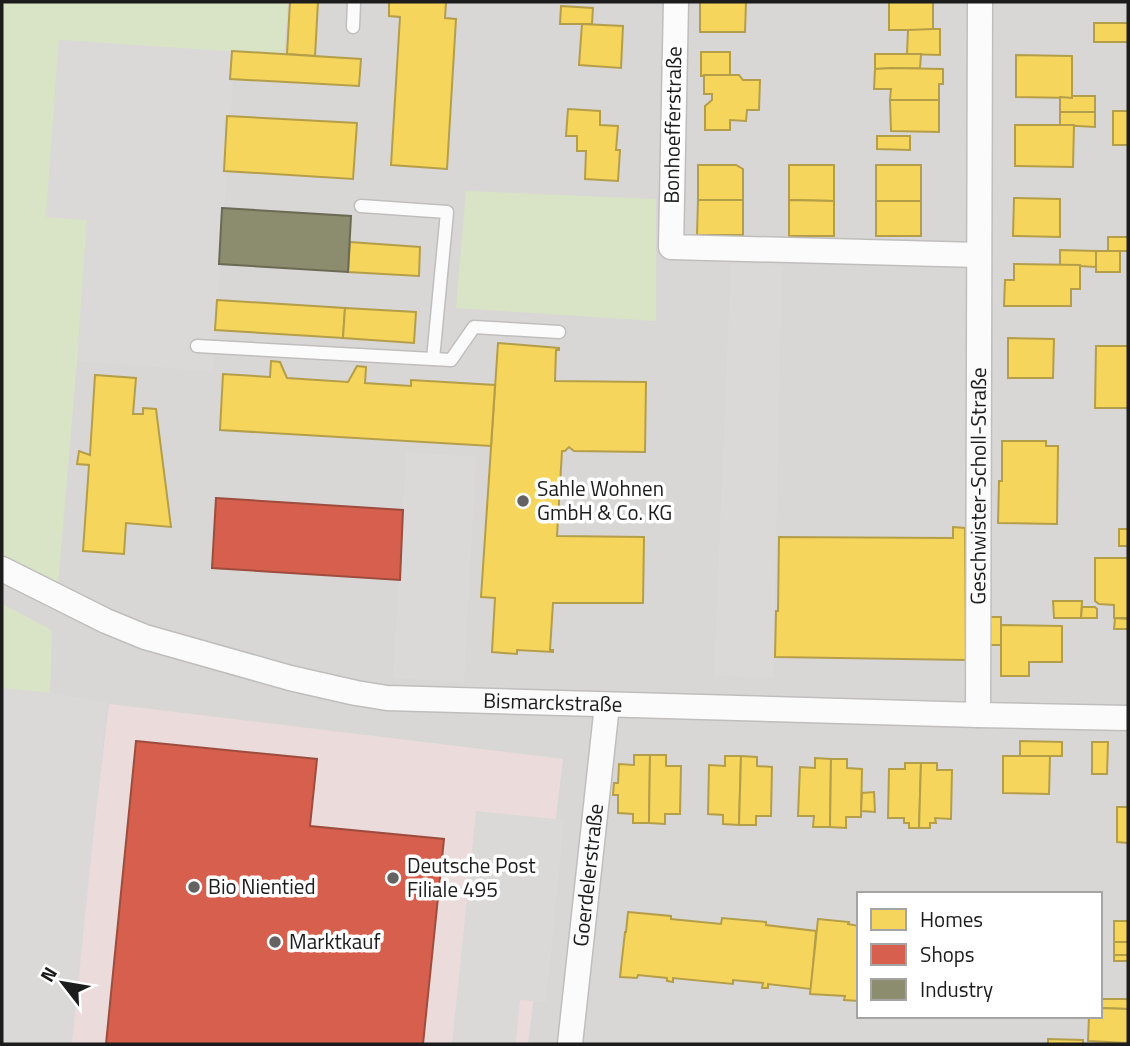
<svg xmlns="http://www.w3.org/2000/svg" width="1130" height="1046" font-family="'Titillium Web',sans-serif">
<rect width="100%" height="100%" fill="#eae7e4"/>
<path fill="#d9d7d6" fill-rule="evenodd" d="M2,2h1126v1042h-1126zM859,894h241v122h-241z"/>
<path fill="#ebdcdb" d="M109,704l454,55 -35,285h-460z"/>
<g fill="#d8e4c5">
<path d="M2,2h286l-4,53 -225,-15 -13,177 41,3 -10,141 -20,235 -55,-27z"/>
<path d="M466,191l190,8v122l-200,-13z"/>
<path d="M2,604l50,26 -2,63 -48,-5z"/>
</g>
<g fill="#dad9d8">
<path d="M59,40l176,12 -22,319 -136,-10 10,-141 -41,-3z"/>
<path d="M731,263l51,2 -9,413 -59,-2z"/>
<path d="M406,452l70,5 -12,225 -71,-4z"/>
<path d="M2,688l48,5 57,9 -35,342h-70z"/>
<path d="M476,811l88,9 -18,182 -26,-2 -4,44h-64z"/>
</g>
<g fill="#f6d55c" stroke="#b59e49" stroke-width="2">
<path d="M290,2h28l-3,54 -28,-2z"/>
<path d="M389,2h57l-1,16 11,1 -9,150 -56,-4 9,-148 -11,-1z"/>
<path d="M700,2h46l-1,30h-45z"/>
<rect x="889" y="2" width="44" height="28"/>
<path d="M561,6l32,2 -1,16h-32z"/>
<rect x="1094" y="23" width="34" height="19"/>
<path d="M582,24l41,2 -2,42 -42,-3z"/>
<path d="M933,29h7v26l-33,-1 1,-24z"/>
<path d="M232,51l129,8 -2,27 -129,-7z"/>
<path d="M701,52h29v23l-29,1z"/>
<path d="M875,54h46l-1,14 -45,1z"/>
<path d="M1016,55l56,1v42l-56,-1z"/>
<path d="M891,68l52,1v15h-4v16h-49l1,-11h-17l1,-20z"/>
<path d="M704,75h35l4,5h17l-1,30h-12l-1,11 -16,-1v10h-25v-24l7,-6v-6h-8z"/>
<path d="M1072,96h23v16h-35v-15l12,1z"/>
<path d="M890,100h49v32l-48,-1z"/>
<path d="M568,109l32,2v14l18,1 -2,24h4l-2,31 -33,-2 1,-28h-9v-15h-11z"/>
<rect x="1113" y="111" width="15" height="34"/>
<path d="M1060,112h35v15l-35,-2z"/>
<path d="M227,116l130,7 -4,56 -129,-8z"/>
<path d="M1015,125h59l-1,42 -58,-1z"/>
<path d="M877,136h33v14l-33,-1z"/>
<path d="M698,165h38l7,4v31h-45z"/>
<path d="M789,165h45v36l-45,-1z"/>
<rect x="876" y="165" width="45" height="36"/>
<path d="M1014,198l46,1v38l-47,-1z"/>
<path d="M698,200h45v35h-46z"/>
<path d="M789,200l45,1v35h-45z"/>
<rect x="876" y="201" width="45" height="35"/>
<rect x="1108" y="237" width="20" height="14"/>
<path d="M350,242l70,5 -1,29 -71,-4z"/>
<path d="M1060,250l36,1v16l-36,-2z"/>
<rect x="1096" y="251" width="24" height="21"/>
<path d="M1014,264l66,1v24h-9v17h-67l1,-26h9z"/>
<path d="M217,300l128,8 -2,30 -128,-8z"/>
<path d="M345,308l71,4 -2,31 -71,-5z"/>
<path d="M1008,338l46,1 -1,39h-45z"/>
<path d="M498,343l61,5v2h-3l-1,31 91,1 -1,70 -71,-1 -5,-4 -4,4h-3l-5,85 87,1 -1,66h-90l-3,47h3v2l-36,-2v4l-25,-2 3,-54 -14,-1z"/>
<path d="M1096,346h32v62h-33z"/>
<path d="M271,361l9,1 7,16 61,4 9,-16 9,1 -1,16 46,3v-6l84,5 -4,61 -271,-16 3,-56 47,3z"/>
<path d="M95,375l41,3 -3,36h10v-6l13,1 15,118 -45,-4 -2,31 -41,-3 6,-86 -12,-1 2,-13 11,4z"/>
<path d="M1002,441h44v5h12l-1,78 -59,-1 1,-42h3z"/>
<path d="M953,527l12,1 1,132 -191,-3 1,-46h2l1,-74 174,1z"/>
<rect x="1119" y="529" width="9" height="17"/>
<path d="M1095,558h33v60h-14v-13l-15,-1 -4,-3z"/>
<path d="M1053,601h29l-1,17h-27z"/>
<path d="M1082,607h13l2,2v9h-16z"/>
<rect x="987" y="617" width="14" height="28"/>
<path d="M1115,618l13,1v10h-14z"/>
<path d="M1001,625l61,1v36h-33v14h-28z"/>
<path d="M1020,741l42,1v14h-42z"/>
<path d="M1092,742h16l-1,32h-15z"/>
<path d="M634,755h16l-1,68h-16v-9l-15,-1v-18h-5l1,-12h4l1,-19 15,1z"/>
<path d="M650,755h16v11h15l-1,48h-15v10l-16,-1z"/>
<path d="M725,756h16l-2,69 -16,-1v-9l-15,-1 1,-49 16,1z"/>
<path d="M741,756l16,1v9l15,1 -1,49h-15v9h-17z"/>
<path d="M1003,756h47l-1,38 -46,-1z"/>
<path d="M815,758l16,1 -1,68h-17l1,-11h-16l2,-49 15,1z"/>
<path d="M831,759h16v9l15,1 -1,48h-15v11l-16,-1z"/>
<path d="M905,763h16l-2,65h-10v-5h-5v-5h-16l1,-49h16z"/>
<path d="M921,763h16v7h15l-1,49 -16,-1 1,5h-6v5h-11z"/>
<path d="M874,792l1,20 -14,-1 1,-18z"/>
<path d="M1117,807h11v36l-11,-1z"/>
<path d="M628,912l43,4v3l50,5 1,-6 44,4v3l50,6 -5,58 -43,-5v4h-6l1,-5 -30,-3v4l-60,-6v4l-6,-1v-3l-29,-3 -1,3 -17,-1 5,-45h1z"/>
<path d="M818,919l31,3 -1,2 11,2v75l-15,-1 1,-4 -35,-2z"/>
<rect x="1114" y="921" width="14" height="21"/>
<rect x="1114" y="942" width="14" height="13"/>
<rect x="1114" y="955" width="14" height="6"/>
<path d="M1100,999h28v10l-28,-1z"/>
<path d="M1100,1008l28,1v34l-40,-2 1,-25h11z"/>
<path d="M1048,1039l35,1v4h-35z"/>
</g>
<g fill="#d6604d" stroke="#9e4c3e" stroke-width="2">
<path d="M216,498l187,12 -3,70 -188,-12z"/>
<path d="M136,741l181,18 -7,67 134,13 -21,205h-317z"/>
</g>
<path fill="#8c8c6e" stroke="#6a6a55" stroke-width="2" d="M222,208l129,8 -3,56 -129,-8z"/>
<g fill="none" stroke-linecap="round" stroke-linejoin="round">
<defs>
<g id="lane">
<path d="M353,27l1,-25"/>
<path d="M361,206l86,6 -14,147"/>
<path d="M197,346l254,14 23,-33 85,5"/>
</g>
<g id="street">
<path d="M676,2l-5,245 308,8"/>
<path id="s1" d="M2,569l104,52 39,16 145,41 66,15 31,5 591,17 150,3"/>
<path id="s2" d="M978,715l2,-713"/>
<path id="s3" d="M570,1044l37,-339"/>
</g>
</defs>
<use href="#lane" stroke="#c0bebd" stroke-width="15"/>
<use href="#street" stroke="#c0bebd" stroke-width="27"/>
<use href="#lane" stroke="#fcfbfb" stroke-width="12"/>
<use href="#street" stroke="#fcfbfb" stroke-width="24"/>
</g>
<g fill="#646362" stroke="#fff" stroke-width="2.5">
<circle cx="523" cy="501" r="7"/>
<circle cx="393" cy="878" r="7"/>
<circle cx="194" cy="887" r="7"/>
<circle cx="275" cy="942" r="7"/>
</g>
<g text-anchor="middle" stroke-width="7" stroke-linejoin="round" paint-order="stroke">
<g font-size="21" fill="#1c1c1c" stroke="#fff">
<text transform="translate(673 125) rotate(-89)" y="7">Bonhoefferstraße</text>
<text dy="7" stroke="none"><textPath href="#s2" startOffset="229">Geschwister-Scholl-Straße</textPath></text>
<text dy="7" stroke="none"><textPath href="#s1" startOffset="574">Bismarckstraße</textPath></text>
<text dy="7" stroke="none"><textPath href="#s3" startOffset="170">Goerdelerstraße</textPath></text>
</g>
<g font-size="21" fill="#1c1c1c" stroke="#fff" text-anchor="start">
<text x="537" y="496">Sahle Wohnen<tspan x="537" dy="24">GmbH &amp; Co. KG</tspan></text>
<text x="407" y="873">Deutsche Post<tspan x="407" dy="24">Filiale 495</tspan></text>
<text x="208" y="894">Bio Nientied</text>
<text x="289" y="949">Marktkauf</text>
</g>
</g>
<rect width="1130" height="1046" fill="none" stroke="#1c1c1c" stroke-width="7"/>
<rect x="857" y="892" width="245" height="126" fill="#ffffff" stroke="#a4a4a4" stroke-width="2"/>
<rect x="871" y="909" width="35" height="21" fill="#f6d55c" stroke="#a4a4a4" stroke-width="2"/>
<text x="920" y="927" font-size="21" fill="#1c1c1c">Homes</text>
<rect x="871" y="944" width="35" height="21" fill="#d6604d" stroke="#a4a4a4" stroke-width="2"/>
<text x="920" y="962" font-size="21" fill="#1c1c1c">Shops</text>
<rect x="871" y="979" width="35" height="21" fill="#8c8c6e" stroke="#a4a4a4" stroke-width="2"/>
<text x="920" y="997" font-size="21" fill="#1c1c1c">Industry</text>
<g transform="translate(63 983) rotate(301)" stroke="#ffffff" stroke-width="5" paint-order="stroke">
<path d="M0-5L12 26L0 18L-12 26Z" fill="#1c1c1c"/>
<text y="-10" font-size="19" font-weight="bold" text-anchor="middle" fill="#1c1c1c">N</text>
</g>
</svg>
